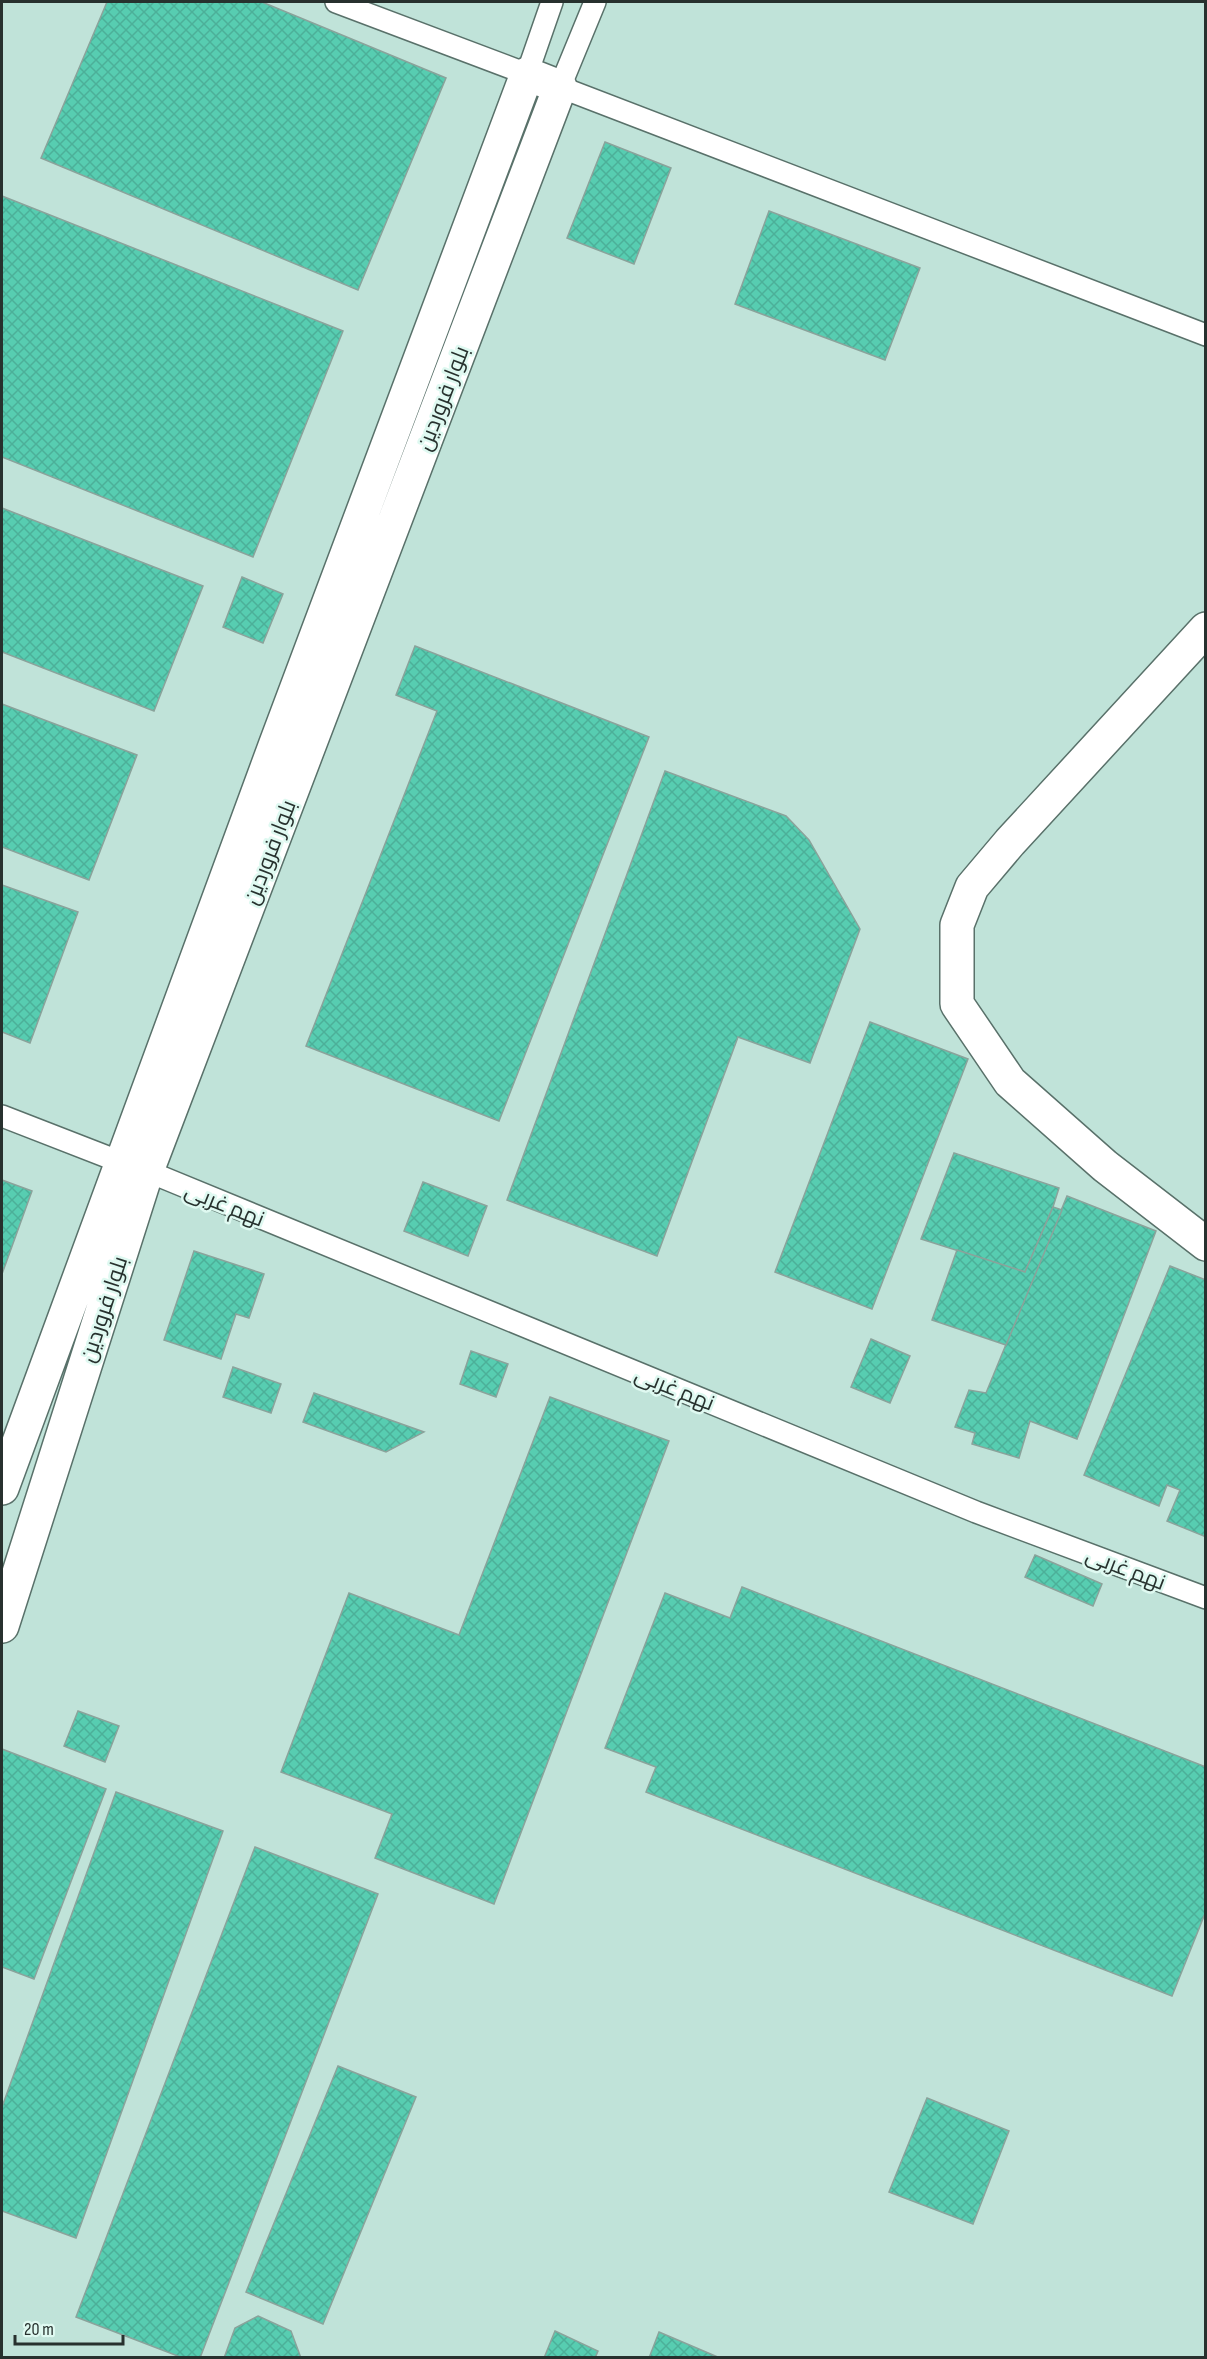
<svg xmlns="http://www.w3.org/2000/svg" width="1207" height="2359" font-family="'Sofia Sans Condensed',Cairo,sans-serif">
<defs>
<pattern id="building-cross-hatch" width="8" height="8" patternUnits="userSpaceOnUse" patternTransform="scale(1.5)"><rect width="8" height="8" fill="#57cdb1"/><path d="M0 0l8 8M0 8l8-8" fill="none" stroke="#4cb099"/></pattern>
</defs>
<rect width="100%" height="100%" fill="#d2ece4"/>
<path fill="#c0e3d9" d="M2,2h1203v2355l-1203,1z"/>
<g fill="url(#building-cross-hatch)" stroke="#8aa39b" stroke-width="1.5">
<path d="M107,2h155l184,76 -88,212 -317,-132z"/>
<path d="M605,142l66,26 -37,96 -67,-26z"/>
<path d="M2,196l341,135 -90,226 -251,-100z"/>
<path d="M769,211l151,57 -35,92 -150,-56z"/>
<path d="M2,508l201,78 -49,125 -152,-59z"/>
<path d="M242,577l41,17 -20,49 -40,-16z"/>
<path d="M415,646l234,91 -150,384 -193,-75 131,-335 -41,-16z"/>
<path d="M2,704l135,51 -48,125 -87,-33z"/>
<path d="M665,771l121,45 23,24 51,89 -50,134 -72,-26 -81,219 -150,-56z"/>
<path d="M2,885l76,27 -48,131 -28,-11z"/>
<path d="M870,1022l98,37 -96,250 -97,-37z"/>
<path d="M954,1153l105,35 -6,19 -28,65 -104,-33z"/>
<path d="M2,1180l30,11 -30,83z"/>
<path d="M423,1182l64,24 -19,50 -64,-25z"/>
<path d="M1067,1196l89,35 -79,208 -47,-18 -11,37 -47,-14 3,-11 -20,-6 14,-37 17,3z"/>
<path d="M1053,1207l9,3 -56,135 -74,-25 25,-70 68,22z"/>
<path d="M194,1251l70,23 -15,44 -13,-4 -15,45 -57,-19z"/>
<path d="M1170,1266l36,14v257l-39,-16 13,-31 -13,-5 -8,21 -75,-31z"/>
<path d="M871,1339l39,17 -20,47 -39,-16z"/>
<path d="M471,1351l37,13 -12,33 -36,-13z"/>
<path d="M233,1367l48,17 -10,29 -48,-16z"/>
<path d="M314,1393l110,39 -38,20 -83,-30z"/>
<path d="M550,1397l119,44 -175,463 -119,-46 17,-44 -111,-42 68,-179 110,42z"/>
<path d="M1035,1555l67,29 -9,22 -68,-29z"/>
<path d="M742,1587l464,180v144l-34,85 -526,-204 10,-25 -51,-19 60,-155 65,25z"/>
<path d="M78,1711l41,15 -14,36 -41,-16z"/>
<path d="M2,1749l104,40 -72,190 -32,-12z"/>
<path d="M116,1792l107,39 -147,407 -74,-27v-104z"/>
<path d="M255,1847l123,47 -178,464h-17l-107,-41z"/>
<path d="M338,2066l78,31 -93,227 -77,-32z"/>
<path d="M927,2098l82,33 -36,93 -84,-32z"/>
<path d="M258,2316l33,15 10,27h-77l11,-30z"/>
<path d="M555,2331l43,20 -3,7h-51z"/>
<path d="M659,2332l61,26h-71z"/>
</g>
<g fill="none" stroke-linecap="round" stroke-linejoin="round">
<defs>
<g id="service">
<path d="M336,2l191,72 25,-72"/>
<path d="M595,2l-35,85 646,248"/>
<path d="M2,1116l121,47"/>
<path d="M147,1171l829,341 230,86"/>
</g>
<path id="minor" d="M1206,629l-196,213 -38,45 -15,38v79l53,78 95,84 101,78"/>
<path id="tertiary" d="M2,1488l273,-742 252,-672 33,13 -413,1084 -145,455"/>
</defs>
<use href="#service" stroke="#59716a" stroke-width="24"/>
<use href="#minor" stroke="#59716a" stroke-width="36"/>
<use href="#tertiary" stroke="#59716a" stroke-width="36"/>
<use href="#service" stroke="#fff" stroke-width="21"/>
<use href="#minor" stroke="#fff" stroke-width="33"/>
<use href="#tertiary" stroke="#fff" stroke-width="33"/>
</g>
<g text-anchor="middle" stroke-width="5" stroke-linejoin="round" paint-order="stroke">
<g font-size="22" fill="#27312e" stroke="#dff9f1">
<text transform="translate(442 398) rotate(-69)" y="8">بلوار فروردین</text>
<text transform="translate(269 852) rotate(-69)" y="8">بلوار فروردین</text>
<text transform="translate(225 1204) rotate(22)" y="8">نهم غربی</text>
<text transform="translate(103 1309) rotate(-72)" y="8">بلوار فروردین</text>
<text transform="translate(675 1388) rotate(22)" y="8">نهم غربی</text>
<text transform="translate(1126 1568) rotate(21)" y="8">نهم غربی</text>
</g>
</g>
<rect width="1207" height="2359" fill="none" stroke="#27312e" stroke-width="6"/>
<path d="M15 2335v9h108v-9" fill="none" stroke="#27312e" stroke-width="3"/>
<text x="24" y="2335" font-size="18" fill="#27312e" stroke="#dff9f1" stroke-width="4.5" paint-order="stroke">20 m</text>
</svg>
